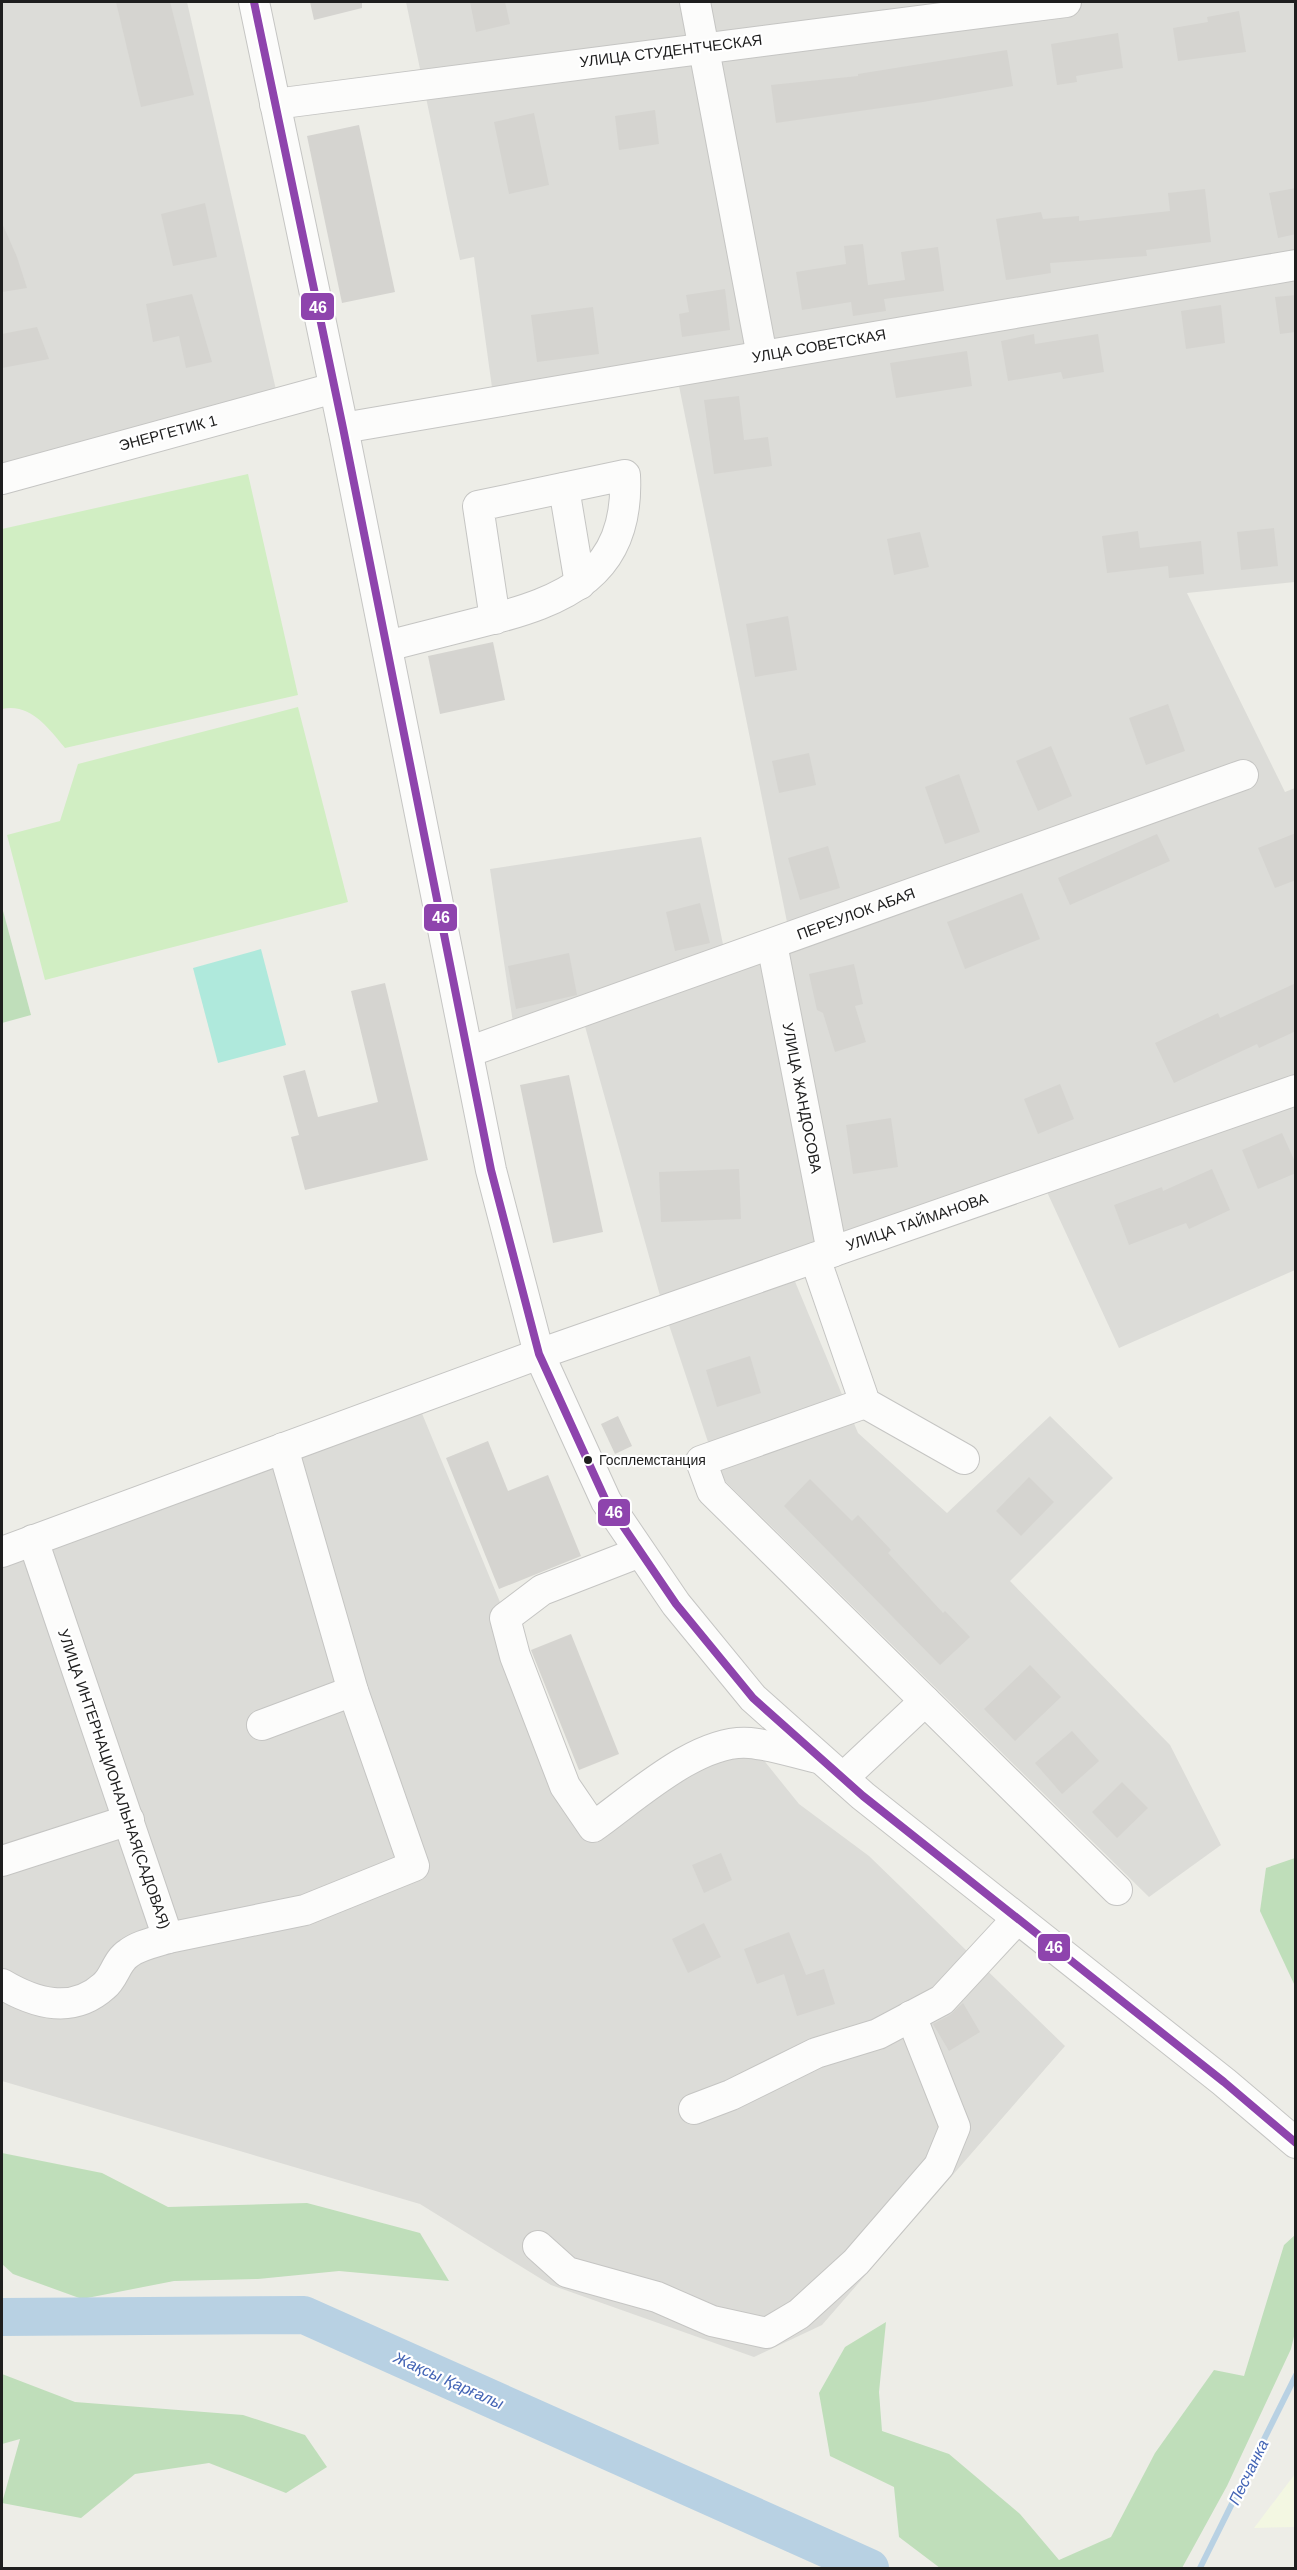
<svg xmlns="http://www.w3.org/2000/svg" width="1297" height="2570" font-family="Helvetica,sans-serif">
<rect width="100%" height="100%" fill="#edede7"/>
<g fill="#dcdcd8">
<path d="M2,2h185l92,401 -277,76z"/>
<path d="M406,2h889v580l-108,11 98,199 10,-4v482l-176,78 -78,-169 -252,88 69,166 89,80 103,-97 63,62 -103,103 160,164 51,100 -72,52 -430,-422 -55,-165 -83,-298 -66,24 -25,-167 211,-32 25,122 64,-22 -114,-566 -182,31 -20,-145 -14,3z"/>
<path d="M416,1399l177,428 156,-85 50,62 70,52 196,190 -243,279 -68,32 -203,-72 -131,-81 -418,-123v-529z"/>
</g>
<path fill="#f3f7e2" d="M1295,2474v53l-41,1z"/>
<g fill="#d1eec3">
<path d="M248,474l50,221 -233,53c-17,-20 -34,-45 -63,-39v-180z"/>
<path d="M298,707l50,195 -303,78 -38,-145 53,-14 18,-57z"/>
</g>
<g fill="#bfdeba">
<path d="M2,907l29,108 -29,8z"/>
<path d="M1295,1858h1l-1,128 -35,-75 6,-43z"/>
<path d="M2,2153l100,20 66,34 139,-4 113,30 29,48 -110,-10 -81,8 -84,2 -92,18 -69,-25 -11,-10z"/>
<path d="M1295,2235l1,93 -5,21 -64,137 -45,82h-242l-41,-31 -5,-50 -64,-31 -11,-63 26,-46 41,-25 -7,70 3,39 67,23 71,60 39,46 52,-23 44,-84 59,-83 30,6 40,-131z"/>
<path d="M2,2374l73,28 168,13 62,20 22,32 -41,26 -77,-30 -74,11 -54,44 -79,-15 18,-64 -18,5z"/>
</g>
<path fill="#afe9dc" d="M261,949l25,96 -68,18 -25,-95z"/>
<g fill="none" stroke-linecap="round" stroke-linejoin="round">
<path stroke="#b8d1e3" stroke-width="6" d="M1200,2568l96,-193"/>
<path stroke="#b8d1e3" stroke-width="38" d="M2,2317l302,-2 566,253"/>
</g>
<g fill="#d5d4d0">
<path d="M116,2h54l24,93 -53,12z"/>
<path d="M310,2h52v6l-48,12z"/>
<path d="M470,2h35l5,22 -34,8z"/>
<path d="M1239,11l7,41 -68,9 -5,-33 35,-6 -1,-5z"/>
<path d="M1118,33l5,35 -47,8 1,6 -20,3 -6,-41z"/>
<path d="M1007,50l6,36 -90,16 -147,21 -5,-38 87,-9v-2z"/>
<path d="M655,110l4,34 -40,6 -4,-34z"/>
<path d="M534,113l15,72 -40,9 -15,-72z"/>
<path d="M359,125l36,167 -53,11 -35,-167z"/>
<path d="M1296,188v46l-18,4 -9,-45z"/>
<path d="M1205,189l6,53 -65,8 1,6 -97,7 1,10 -45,7 -10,-61 45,-7 2,7 36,-3v5l91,-10 -2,-18z"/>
<path d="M205,203l12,54 -44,9 -12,-52z"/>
<path d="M2,223l15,34 10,31 -25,4z"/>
<path d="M863,244l5,41 37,-5 -4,-28 37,-5 6,44 -60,8 2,12 -33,5 -2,-14 -49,8 -6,-38 50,-8 -2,-18z"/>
<path d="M725,289l5,41 -48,7 -3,-23 10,-2 -3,-17z"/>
<path d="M192,294l20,68 -26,6 -7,-32 -26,6 -7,-38z"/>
<path d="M1296,295v37l-16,2 -5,-37z"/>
<path d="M1221,305l4,38 -39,6 -5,-38z"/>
<path d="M593,307l6,47 -62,8 -6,-47z"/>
<path d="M37,327l12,32 -47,9v-34z"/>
<path d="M1034,334l1,10 63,-10 6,38 -41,7 -2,-7 -53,9 -7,-40z"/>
<path d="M967,351l5,35 -76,12 -6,-35z"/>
<path d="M739,396l5,44 24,-3 4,29 -58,8 -10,-74z"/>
<path d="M1274,528l4,38 -37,4 -4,-38z"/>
<path d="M1138,531l2,17 61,-7 3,33 -35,4 -1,-12 -61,7 -5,-37z"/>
<path d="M920,532l9,35 -35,8 -7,-36z"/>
<path d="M788,616l9,54 -42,7 -9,-53z"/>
<path d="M493,642l12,58 -65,14 -12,-58z"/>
<path d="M1168,704l17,47 -39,14 -17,-47z"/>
<path d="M1051,746l21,50 -34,15 -22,-50z"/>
<path d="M809,753l7,32 -37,8 -7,-32z"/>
<path d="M959,774l21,58 -35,12 -20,-57z"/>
<path d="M1296,833v47l-21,8 -17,-40z"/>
<path d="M1157,834l13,27 -100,44 -12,-27z"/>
<path d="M828,846l12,42 -40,12 -12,-42z"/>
<path d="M1022,893l18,46 -75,30 -18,-47z"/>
<path d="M700,903l10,40 -35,8 -9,-39z"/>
<path d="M569,953l8,42 -61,14 -8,-43z"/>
<path d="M854,964l9,40 -8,2 11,36 -31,10 -12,-39 -6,-3 -8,-36z"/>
<path d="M385,983l43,177 -123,30 -14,-53 8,-2 -16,-59 22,-6 13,47 60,-15 -27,-111z"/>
<path d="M1296,983v48l-37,17 -2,-4 -83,39 -19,-40 63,-30 2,5z"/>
<path d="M569,1075l34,157 -50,11 -33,-158z"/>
<path d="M1060,1084l14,35 -36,15 -14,-35z"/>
<path d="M891,1118l7,49 -45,7 -7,-49z"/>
<path d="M1282,1133l14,31v9l-38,16 -16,-39z"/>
<path d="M739,1169l2,50 -80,3 -2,-50z"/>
<path d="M1212,1169l18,41 -41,19 -3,-6 -57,22 -15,-40 48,-18 1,4z"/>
<path d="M750,1356l11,37 -44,14 -11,-37z"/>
<path d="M618,1416l14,30 -17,8 -14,-30z"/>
<path d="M488,1441l20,50 40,-16 33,81 -82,33 -53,-131z"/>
<path d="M1029,1477l25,25 -33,34 -25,-25z"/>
<path d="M810,1479l42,42 6,-6 33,35 -3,3 55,60 2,-2 25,26 -30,28 -156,-159z"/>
<path d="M571,1634l48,120 -40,16 -48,-120z"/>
<path d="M1030,1665l31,32 -46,44 -31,-32z"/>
<path d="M1072,1731l27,30 -37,33 -27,-31z"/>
<path d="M1122,1782l26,26 -31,30 -25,-26z"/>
<path d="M721,1853l11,27 -28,13 -12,-28z"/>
<path d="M704,1923l17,34 -33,16 -16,-34z"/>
<path d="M789,1932l17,43 18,-6 11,35 -38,12 -13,-42 -27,10 -13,-35z"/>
<path d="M963,2003l17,29 -31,19 -16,-27 17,-9z"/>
</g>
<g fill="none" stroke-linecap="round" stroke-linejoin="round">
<defs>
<g id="minor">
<path d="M254,2l89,426 148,742 48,184 67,147 70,103 77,94 110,98 361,286 72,61"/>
<path d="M695,2l67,354"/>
<path d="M275,104l791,-102"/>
<path d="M343,428l953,-163"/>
<path d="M2,479l332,-91"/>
<path d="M564,488l16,96"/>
<path d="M387,646c31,-8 63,-16 94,-24 84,-21 149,-47 144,-147l-147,31 17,113"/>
<path d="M772,944l60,308"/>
<path d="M468,1052l775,-277"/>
<path d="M815,1258l50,145 99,56"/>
<path d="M865,1403l-164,58 11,30 405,399"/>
<path d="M33,1540l135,398 137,-28 109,-44 -61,-175 -70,-243"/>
<path d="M2,1552l537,-198 757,-264"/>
<path d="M640,1552l-98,38 -37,28 10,38 50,130 28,41c40,-28 105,-89 157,-84 22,2 46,10 68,15"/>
<path d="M262,1725l91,-34"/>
<path d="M843,1778l82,-77"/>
<path d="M2,1861l127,-41"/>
<path d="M2,1984c32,19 70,31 102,2 11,-9 12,-25 25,-33 10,-8 27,-11 39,-15"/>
<path d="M694,2109l37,-14 85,-42 62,-19 64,-34 75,-81"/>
<path d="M538,2246l29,26 90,25 55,24 55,12 32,-19 57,-52 83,-96 16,-39 -44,-111"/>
</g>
</defs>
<use href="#minor" stroke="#c5c5c3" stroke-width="32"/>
<use href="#minor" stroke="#fcfcfb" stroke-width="30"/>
<defs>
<path id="bus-1" d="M254,2l89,426 148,742 48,184 67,147 70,103 77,94 110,98 361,286 72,61"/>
</defs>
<use href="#bus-1" stroke="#fff" stroke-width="12"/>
<use href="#bus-1" stroke="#8e44ad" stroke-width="8"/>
</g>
<circle fill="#1e1e1e" stroke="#fff" stroke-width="2" cx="588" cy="1460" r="5"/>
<g text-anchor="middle" stroke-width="4.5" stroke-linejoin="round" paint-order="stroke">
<g font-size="14" fill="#1e1e1e" stroke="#fff" text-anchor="start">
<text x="599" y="1465">Госплемстанция</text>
</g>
<g font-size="15" fill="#1e1e1e" stroke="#fff">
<text transform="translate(671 51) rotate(-7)" y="5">УЛИЦА СТУДЕНТЧЕСКАЯ</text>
<text transform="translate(819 346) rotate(-10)" y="5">УЛЦА СОВЕТСКАЯ</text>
<text transform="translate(168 433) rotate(-15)" y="5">ЭНЕРГЕТИК 1</text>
<text transform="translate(856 914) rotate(-20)" y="5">ПЕРЕУЛОК АБАЯ</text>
<text transform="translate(802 1098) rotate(79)" y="5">УЛИЦА ЖАНДОСОВА</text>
<text transform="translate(917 1222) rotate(-19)" y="5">УЛИЦА ТАЙМАНОВА</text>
<text transform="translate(114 1779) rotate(71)" y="5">УЛИЦА ИНТЕРНАЦИОНАЛЬНАЯ(САДОВАЯ)</text>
</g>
<g font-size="16" font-style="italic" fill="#4364b5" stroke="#fff">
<text transform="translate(449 2380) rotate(24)" y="6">Жақсы Қарғалы</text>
<text transform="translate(1248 2472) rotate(-64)" y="6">Песчанка</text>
</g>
</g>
<g stroke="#fff" stroke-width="2">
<rect x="300" y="292" width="35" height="29" rx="6" fill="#8e44ad"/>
<rect x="423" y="903" width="35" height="29" rx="6" fill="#8e44ad"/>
<rect x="597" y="1498" width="34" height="29" rx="6" fill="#8e44ad"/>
<rect x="1037" y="1933" width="34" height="29" rx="6" fill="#8e44ad"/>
</g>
<g font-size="16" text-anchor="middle" font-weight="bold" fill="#fff">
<text x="318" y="313">46</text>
<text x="441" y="923">46</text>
<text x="614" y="1518">46</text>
<text x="1054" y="1953">46</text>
</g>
<rect width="1297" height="2570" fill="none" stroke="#1e1e1e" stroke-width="6"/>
</svg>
